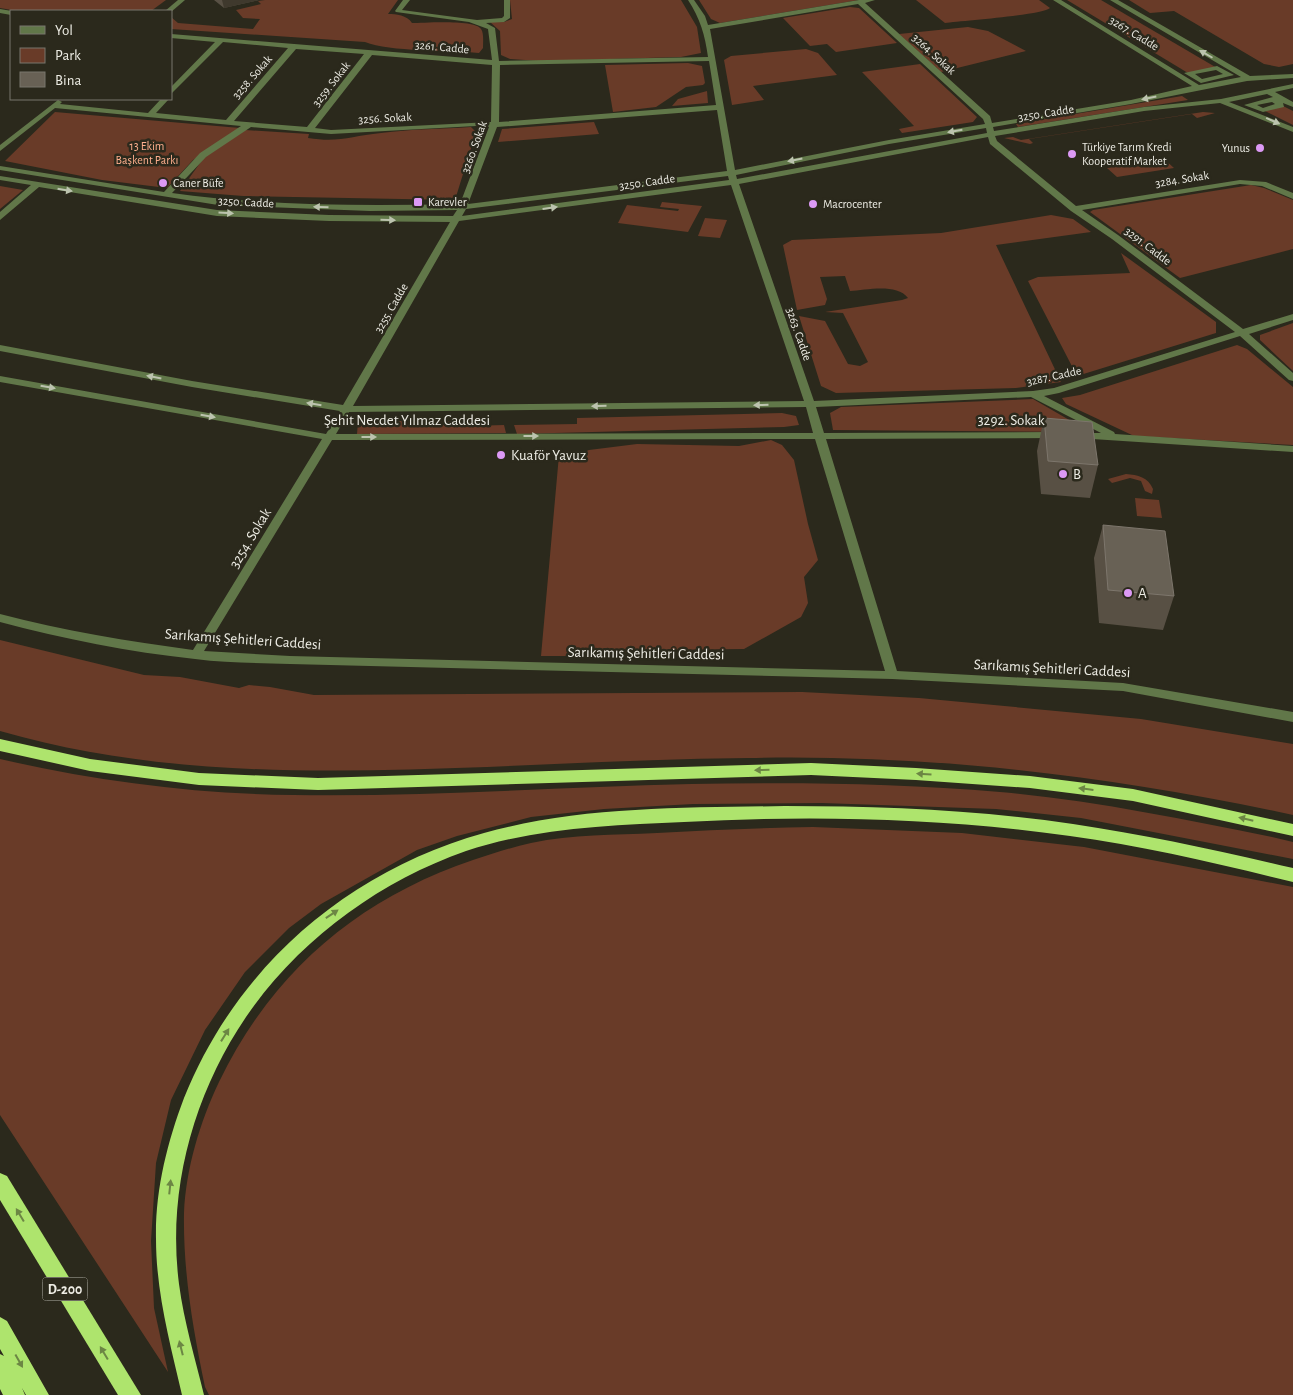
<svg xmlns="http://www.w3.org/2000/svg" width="1293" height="1395" font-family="'Alegreya Sans',sans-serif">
<rect width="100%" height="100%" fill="#2b291c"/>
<g fill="#693b28">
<path d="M0,0h166l-15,11h-134l-17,-3z"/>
<path d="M265,0h133l-10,14c8,0 19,1 24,9 12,0 63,-4 69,6 3,4 2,13 2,19l-4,5c-30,-3 -89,-1 -114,-11l-194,-13v-12l7,6 75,6 7,-10 -17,-1 -7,-8 25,-6 -3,-3z"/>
<path d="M510,0h171l16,27 4,26 -20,4 -141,4 -30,-2 -9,-4 -1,-24 -10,-9h14l8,-3z"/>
<path d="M699,0h160l-139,23 -9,-4z"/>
<path d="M916,0h123l11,8c-7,7 -89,13 -105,15z"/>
<path d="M1067,0h34l116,68 -29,5z"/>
<path d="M1129,0h164v64l-14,3 -15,-3 -90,-53 -24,2z"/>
<path d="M850,7l9,1 38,35 -61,9 -9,-8 -17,2 -27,-28z"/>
<path d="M968,27l20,4 38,20 -85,21 -42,-38z"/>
<path d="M806,49l12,4 19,22 -84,11 11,14 -32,5 -8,-45 7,-4z"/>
<path d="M688,63l14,3 3,17 -2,2 -17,2 -30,20 -43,5 -8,-47z"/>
<path d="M920,64l57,53 -4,5 -71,11 -3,-4 15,-3 -52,-54z"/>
<path d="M707,91l1,12 -36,3 6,-7z"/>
<path d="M1182,96l6,4 -170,27 -2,-3z"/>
<path d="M1281,105l12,6v14l-30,-15z"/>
<path d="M55,112l185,16 -47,32 -26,28 -65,-8 -97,-19z"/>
<path d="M1203,112l12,1 -18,5 -5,-4 -163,25 4,4 -3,1 -26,-6 9,-1 8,3z"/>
<path d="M594,122l5,12 -101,8 4,-13z"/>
<path d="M471,127l5,5 -21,68 -212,-4 -63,-5 25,-35 40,-26 64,4 -1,4c31,5 43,-2 73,-5 30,-4 60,-4 90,-6z"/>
<path d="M1164,159l10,9 -57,9 -10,-9z"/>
<path d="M1251,185l13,3 29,12v49l-113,29 -90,-66 3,-2z"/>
<path d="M0,186l23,4 -23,19z"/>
<path d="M662,202l40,4 -14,26 -70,-9 9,-18 51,6 1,-2 -19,-2z"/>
<path d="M1051,215l22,4 18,13 -95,13 65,137 -45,6 -180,5 -15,-7 -22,-70 26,5 23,43 12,2 8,-4 -25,-49 -18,-1 77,-12 6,-2c-11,-15 -42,-8 -58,-7l-5,-15 -25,1 7,22 -2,6 -28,5 -14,-65 9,-5 149,-7z"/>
<path d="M705,218l22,2 -7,18 -22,-2z"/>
<path d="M1121,253l95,69v11l-139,43 -49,-95 10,-4 92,-4z"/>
<path d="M1293,323v48l-33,-31v-5z"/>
<path d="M1237,345l10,4 46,38v58l-159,-9 -68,-32 -4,-6 18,-3z"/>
<path d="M1033,399l57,33 -257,-2 -3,-17 11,-6z"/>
<path d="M782,413l14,3 3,9 -15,2 -267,7 -3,-9 63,-1v-6z"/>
<path d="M383,421h88v5l33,-1 2,8 -149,1 1,-12z"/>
<path d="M771,440l11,5 12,15 14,64 10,36 -14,17 4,26 -7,14 -57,32 -97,1 -42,6h-64l18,-201 14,2 16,-7 48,-6 102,2z"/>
<path d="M1126,474c12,1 22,3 27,15l-1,5 -7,-3 -4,-10 -11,-3 -18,5 -4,-4z"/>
<path d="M1135,498l24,2 3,18 -25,-2z"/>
<path d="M0,640l144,35 36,2 59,11 10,-3 21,2 44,8 488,-3 117,6 222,21 152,25v71c-179,-39 -361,-61 -545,-57 -87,1 -174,5 -261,9 -164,6 -328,10 -487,-36z"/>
<path d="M0,759c95,22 195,35 293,36 133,2 265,-8 398,-11 102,-2 207,-1 309,8 91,8 182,27 272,45l21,5v17l-212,-41 -85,-9 -174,-6 -129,1 -89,5 -73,8 -74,19 -40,14 -96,54 -32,24 -44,44 -40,58 -34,70 -15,63 -5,78 3,67 14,64 -168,-257z"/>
<path d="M813,827l149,6 122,14 209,40v508h-1084l-4,-8c-12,-58 -22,-115 -21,-174 2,-45 16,-91 35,-131 53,-110 139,-183 254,-222 19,-6 39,-13 58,-17 42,-9 83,-8 126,-10 52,-3 104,-5 156,-6z"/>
</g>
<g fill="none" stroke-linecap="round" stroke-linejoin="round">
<g fill="#617749" fill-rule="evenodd">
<path d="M178,0h7l-14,12 -6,-1z"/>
<path d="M403,0h7l-8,10 75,10 25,-2 2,-2v-16h6v18l-6,4 -18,1 9,5 4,33 209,-4c-3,-22 -8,-39 -20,-57h6l11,16 3,9 151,-25h16l-10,3 125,113 2,7 139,-23 61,-14 -139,-86h8l138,85 42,-8 -131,-77h8l132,76 43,-2v4l-46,3 -116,23 -138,23 1,4 150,-24 77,-8 72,-15v4l-18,4 18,10v5l-10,-4 1,4 -21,5 -19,-7 29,-8 -6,-3 -38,8 64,25v5l-73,-29 -76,8 -149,25 2,5 79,65 164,-26 26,2 27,11v6l-31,-13 -22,-2 -158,26 36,25 125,94 50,-15v6l-44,14 44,39v8l-4,-1 -49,-44 -181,57 -15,3 70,36 1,2 178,12v6l-216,-14 -4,-1v-4h28l-70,-36 -215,10 8,26 233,-1 5,3 -5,3 -231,1 71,232 226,12 170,29v10l-170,-31 -231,-12 -602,-15c-32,-1 -64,-1 -95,-5 -66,-7 -131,-20 -195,-37v-8c64,17 128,27 193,36l129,-211 -322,-57v-6l326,58 14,-23 -148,-24 -192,-36v-6l192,36 151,24 107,-183 -121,-1 -112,-5 -178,-29 -39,33v-8l31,-27 -31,-5v-4l217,34 112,5 124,1 4,-6 -87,1 -152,-6 -218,-35v-4l164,26 36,-39 41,-27 -186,-18 -55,43v-6l58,-45 4,2 -2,2 88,9 13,-14h8l-13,14 70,7 62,-72 -65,-6 -52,52v-7l44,-45 -44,-4v-4l321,26 -4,-31 -19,-7 -73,-10 -1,-1zM858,4l125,115 2,5 -96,16 -154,30 -25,-141zM296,49l68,5 -57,73 -73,-6zM372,55l120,10 -1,57 -160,8 -16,-2zM709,61l7,44 -217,17 1,-57zM1272,102l3,2 -12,4 -6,-3zM717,110l10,61 -259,33 29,-77zM476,126l13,1 -29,77c-96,2 -193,2 -288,-11l34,-36 45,-30 80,7zM986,128l1,5 -250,46 -1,-4 153,-31zM988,137l2,7 81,67 41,28 123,93 -181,56 -21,3 -219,10 -75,-217zM728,176l1,4 -267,36 4,-7zM731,185l73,216 -451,5 106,-185zM806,407l7,26 -477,1 13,-22zM815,439l70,232 -595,-15 -86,-5 128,-211z"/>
<path d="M0,9l12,2 -1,4 -11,-2z"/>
<path d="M1217,66l17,9 -33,8 -17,-10zM1216,70l7,4 -21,5 -7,-5z"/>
</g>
<g fill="#aee46d" fill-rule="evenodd">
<path d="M0,739l90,20 109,14 119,5 493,-15 105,5 114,8 103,13 160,35v12l-160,-35 -103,-13 -114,-8 -105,-5 -493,15 -119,-5 -109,-14 -90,-20z"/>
<path d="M785,806c96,0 193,4 288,18 74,11 147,27 220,44v14c-74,-18 -148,-36 -223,-46 -128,-18 -257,-21 -386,-14 -73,3 -149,6 -218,29 -88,31 -167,89 -220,166 -53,78 -79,174 -67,267 5,38 16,74 25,111h-22c-12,-52 -26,-103 -26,-156 -1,-48 11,-96 28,-141 53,-132 164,-227 300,-265 96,-27 202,-25 301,-27z"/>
<path d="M0,1173l7,3 134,219h-23l-118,-195z"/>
<path d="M0,1317l7,4 42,74h-23l-4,-7 3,7h-22l-3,-6v-35l4,2 -4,-7z"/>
</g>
</g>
<g fill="#585044">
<path d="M214,0h45l-35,8z"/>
<path d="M1044,418l54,47 -8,33 -49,-4 -4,-43z"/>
<path d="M1103,525l71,71 -11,34 -64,-7 -5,-65z"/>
</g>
<path fill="#3f392d" d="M222,0h37l-35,8z"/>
<g fill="#686155" stroke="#7d766c">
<path d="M1044,418l48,4 6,43 -50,-4z"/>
<path d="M1103,525l62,6 9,65 -66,-6z"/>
</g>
<defs><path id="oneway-solid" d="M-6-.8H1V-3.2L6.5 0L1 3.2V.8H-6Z" transform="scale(1.25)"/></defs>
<g fill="#bcc3ae">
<use href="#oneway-solid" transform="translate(1206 54) rotate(-150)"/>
<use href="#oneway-solid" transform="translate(1149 98) rotate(168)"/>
<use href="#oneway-solid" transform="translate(1273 121) rotate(24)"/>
<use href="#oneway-solid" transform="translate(955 131) rotate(170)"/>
<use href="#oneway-solid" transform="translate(795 160) rotate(169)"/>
<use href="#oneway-solid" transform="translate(65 190) rotate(9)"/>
<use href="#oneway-solid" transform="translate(321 207) rotate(-178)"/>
<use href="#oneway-solid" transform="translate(550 208) rotate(-8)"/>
<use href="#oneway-solid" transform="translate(226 213) rotate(3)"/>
<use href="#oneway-solid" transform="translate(388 220) rotate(1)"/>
<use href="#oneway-solid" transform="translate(154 377) rotate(-169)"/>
<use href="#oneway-solid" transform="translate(48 387) rotate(10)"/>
<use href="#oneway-solid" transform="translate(314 404) rotate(-171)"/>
<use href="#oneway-solid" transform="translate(761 405) rotate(179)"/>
<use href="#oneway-solid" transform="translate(599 406) rotate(179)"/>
<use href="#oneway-solid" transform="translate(208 416) rotate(10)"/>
<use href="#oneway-solid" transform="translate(531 436)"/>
<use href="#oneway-solid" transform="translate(369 437)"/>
</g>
<g fill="#6c8644">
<use href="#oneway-solid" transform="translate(762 770) rotate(179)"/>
<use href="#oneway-solid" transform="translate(924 774) rotate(-176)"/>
<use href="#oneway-solid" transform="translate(1086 789) rotate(-173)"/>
<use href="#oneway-solid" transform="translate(1246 819) rotate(-167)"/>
<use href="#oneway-solid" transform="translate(332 914) rotate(-34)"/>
<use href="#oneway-solid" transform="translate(225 1035) rotate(-58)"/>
<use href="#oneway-solid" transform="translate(170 1187) rotate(-84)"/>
<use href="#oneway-solid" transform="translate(20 1215) rotate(-121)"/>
<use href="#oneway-solid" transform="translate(181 1348) rotate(-104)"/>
<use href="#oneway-solid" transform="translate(104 1353) rotate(-121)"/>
<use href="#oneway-solid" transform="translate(19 1361) rotate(61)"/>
</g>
<g fill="#dc99f5" stroke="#2b291c" stroke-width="2">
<circle cx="1260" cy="148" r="5"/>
<circle cx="1072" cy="154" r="5"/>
<circle cx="163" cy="183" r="5"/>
<rect x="413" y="197" width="10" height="10" rx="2.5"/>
<circle cx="813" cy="204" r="5"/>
<circle cx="501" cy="455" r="5"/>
<circle cx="1063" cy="474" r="5"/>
<circle cx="1128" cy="593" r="5"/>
</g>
<g text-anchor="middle" stroke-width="5" stroke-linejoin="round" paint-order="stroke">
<g font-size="12" fill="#edece4" stroke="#2b291c">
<text transform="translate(1134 33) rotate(31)" y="4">3267. Cadde</text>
<text transform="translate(442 47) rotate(5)" y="4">3261. Cadde</text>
<text transform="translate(934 54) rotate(42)" y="4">3264. Sokak</text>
<text transform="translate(252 77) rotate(-49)" y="4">3258. Sokak</text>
<text transform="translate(331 84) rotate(-52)" y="4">3259. Sokak</text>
<text transform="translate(1046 113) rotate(-9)" y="4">3250. Cadde</text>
<text transform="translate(385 118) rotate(-3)" y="4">3256. Sokak</text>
<text transform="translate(474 147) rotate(-70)" y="4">3260. Sokak</text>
<text transform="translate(1182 179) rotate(-9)" y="4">3284. Sokak</text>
<text transform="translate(647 182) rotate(-8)" y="4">3250. Cadde</text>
<text transform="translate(246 202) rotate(3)" y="4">3250. Cadde</text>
<text transform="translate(1148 246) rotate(37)" y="4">3291. Cadde</text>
<text transform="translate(391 308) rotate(-60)" y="4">3255. Cadde</text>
<text transform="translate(799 334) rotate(71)" y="4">3263. Cadde</text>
<text transform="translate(1054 376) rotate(-12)" y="4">3287. Cadde</text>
</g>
<g font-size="12" fill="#fdae8d" stroke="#2b291c">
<text x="147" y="150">13 Ekim<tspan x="147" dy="14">Başkent Parkı</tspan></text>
</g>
<g font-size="12" fill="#edece4" stroke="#2b291c" text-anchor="start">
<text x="1082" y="151">Türkiye Tarım Kredi<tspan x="1082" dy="14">Kooperatif Market</tspan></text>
<text x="1250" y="152" text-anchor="end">Yunus</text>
<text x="173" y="187">Caner Büfe</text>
<text x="428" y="206">Karevler</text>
<text x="823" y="208">Macrocenter</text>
</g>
<rect fill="#2b291c" stroke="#b3b2a8" stroke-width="1" x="42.5" y="1277.5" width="45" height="23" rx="4"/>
<g font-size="14" font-weight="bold" fill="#edece4">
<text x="65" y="1294">D-200</text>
</g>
<g font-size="15" fill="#edece4" stroke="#2b291c">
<text x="407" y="425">Şehit Necdet Yılmaz Caddesi</text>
<text x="1011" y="425">3292. Sokak</text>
<text transform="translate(250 538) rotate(-59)" y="5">3254. Sokak</text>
<text transform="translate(243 639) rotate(4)" y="5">Sarıkamış Şehitleri Caddesi</text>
<text transform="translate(646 653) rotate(1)" y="5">Sarıkamış Şehitleri Caddesi</text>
<text transform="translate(1052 668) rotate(3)" y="5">Sarıkamış Şehitleri Caddesi</text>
</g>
<g font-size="15" fill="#edece4" stroke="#2b291c" text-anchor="start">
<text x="511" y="460">Kuaför Yavuz</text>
<text x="1073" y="479">B</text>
<text x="1138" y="598">A</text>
</g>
</g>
<rect x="10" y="10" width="162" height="90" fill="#2b291c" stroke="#79776c"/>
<rect x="20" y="26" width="25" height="8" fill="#617749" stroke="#79776c"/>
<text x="55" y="35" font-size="15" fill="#edece4">Yol</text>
<rect x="20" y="48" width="25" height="15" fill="#693b28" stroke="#79776c"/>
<text x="55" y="60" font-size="15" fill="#edece4">Park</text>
<rect x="20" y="72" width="25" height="15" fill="#686155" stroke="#79776c"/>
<text x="55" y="85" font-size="15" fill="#edece4">Bina</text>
</svg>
